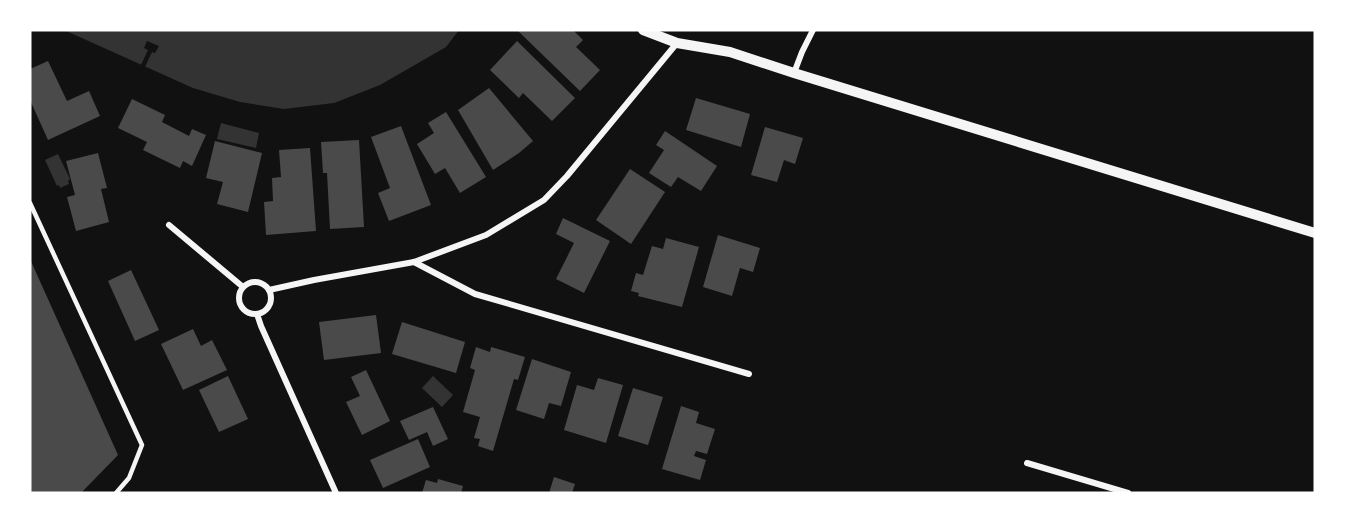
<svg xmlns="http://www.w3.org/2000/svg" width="1345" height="523" font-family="Lato,sans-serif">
<rect width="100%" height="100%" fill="#111"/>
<g fill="#333">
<path d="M64,30h395l-13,17 -66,38 -46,18 -50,6 -44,-7 -47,-14z"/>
<path d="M221,123l38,10 -3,15 -39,-9z"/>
<path d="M58,154l12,25 -2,2 1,3 -9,4 -1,-3 -2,1 -12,-26z"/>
<path d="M433,376l20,19 -11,12 -20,-19z"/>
</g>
<path fill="#111" d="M147,41l12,5 -4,7 -3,-1 -8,17 -4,-2 8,-17 -4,-2z"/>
<g fill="#4a4a4a">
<path d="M517,30h56l10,10 -7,7 24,23 -20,21z"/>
<path d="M517,41l58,57 -23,23 -29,-28 -4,5 -29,-28z"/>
<path d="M48,61l19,40 22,-10 11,25 -52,24 -18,-40v-31z"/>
<path d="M489,88l44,53 -14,12 -26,17 -35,-60z"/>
<path d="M696,98l54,16 -9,33 -55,-17z"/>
<path d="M132,99l33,16 -3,7 27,14 3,-7 14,6 -14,31 -9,-5 -3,7 -37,-18 4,-8 -29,-14z"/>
<path d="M446,112l40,65 -26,16 -15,-25 -10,6 -18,-30 17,-11 -6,-10z"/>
<path d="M401,126l30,79 -42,16 -11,-28 12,-5 -19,-51z"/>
<path d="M765,127l38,11 -8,26 -11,-4 -7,22 -26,-7z"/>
<path d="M665,131l52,35 -16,25 -23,-14 -7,10 -22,-14 15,-23 -8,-5z"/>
<path d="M359,140l5,87 -34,2 -3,-56h-4l-2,-31z"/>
<path d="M215,141l47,12 -14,59 -31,-8 6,-22 -17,-4z"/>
<path d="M310,148l6,83 -50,4 -2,-33 9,-1 -1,-23 9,-1 -2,-27z"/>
<path d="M98,153l9,35 -6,1 8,33 -33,9 -9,-34 8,-2 -9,-34z"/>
<path d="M630,169l35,23 -34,52 -35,-24z"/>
<path d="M563,218l47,23 -26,52 -28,-14 18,-36 -18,-9z"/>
<path d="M718,235l42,13 -7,24 -13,-4 -8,28 -29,-9z"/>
<path d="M666,238l33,9 -17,60 -44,-11 1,-3 -8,-2 5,-18 7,2 9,-29 11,3z"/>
<path d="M30,259l88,196 -37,38h-51z"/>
<path d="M131,270l28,60 -24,11 -27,-60z"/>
<path d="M376,315l5,38 -57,7 -5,-38z"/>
<path d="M402,322l63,20 -9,31 -64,-19z"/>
<path d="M193,329l8,17 11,-6 15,30 -44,20 -22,-46z"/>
<path d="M476,347l14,5 1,-5 34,10 -7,23 -4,-1 -21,72 -15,-5 2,-7 -6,-1 6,-21 -17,-5 12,-42 -5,-2z"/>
<path d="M532,359l39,13 -10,34 -12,-3 -5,16 -28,-9z"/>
<path d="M366,370l24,51 -28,14 -16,-33 14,-6 -9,-19z"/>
<path d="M228,376l20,43 -29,13 -20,-42z"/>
<path d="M598,378l25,7 -17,58 -42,-13 13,-45 17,5z"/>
<path d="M633,388l30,9 -15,48 -30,-9z"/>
<path d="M681,406l18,6 -3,11 19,6 -8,25 -11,-3 -2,5 12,4 -6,20 -38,-11z"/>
<path d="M433,407l15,32 -15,7 -6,-14 -18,8 -9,-19z"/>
<path d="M418,439l12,28 -47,21 -13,-28z"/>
<path d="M554,477l21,7 -3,9h-23z"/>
<path d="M438,479l25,7 -2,7h-39l4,-13 11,3z"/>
</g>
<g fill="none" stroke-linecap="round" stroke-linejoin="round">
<path stroke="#f5f5f5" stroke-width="4.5" d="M30,203l112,242 -13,33 -13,15"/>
<g stroke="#f5f5f5" stroke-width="6">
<path d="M794,73l8,-21 11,-22"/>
<path d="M169,225l74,62"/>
<path d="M414,262l61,32 274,80"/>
<circle cx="255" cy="298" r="16"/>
<path d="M269,290l45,-10 100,-18 72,-27 58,-35 23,-24 110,-133"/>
<path d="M257,314l4,12 75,167"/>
<path d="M1027,463l101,30"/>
</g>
<path stroke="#f5f5f5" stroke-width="10" d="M643,30l34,13 53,9 64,21 521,160"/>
</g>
<rect width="1345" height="523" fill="none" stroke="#ffffff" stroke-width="63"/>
</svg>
